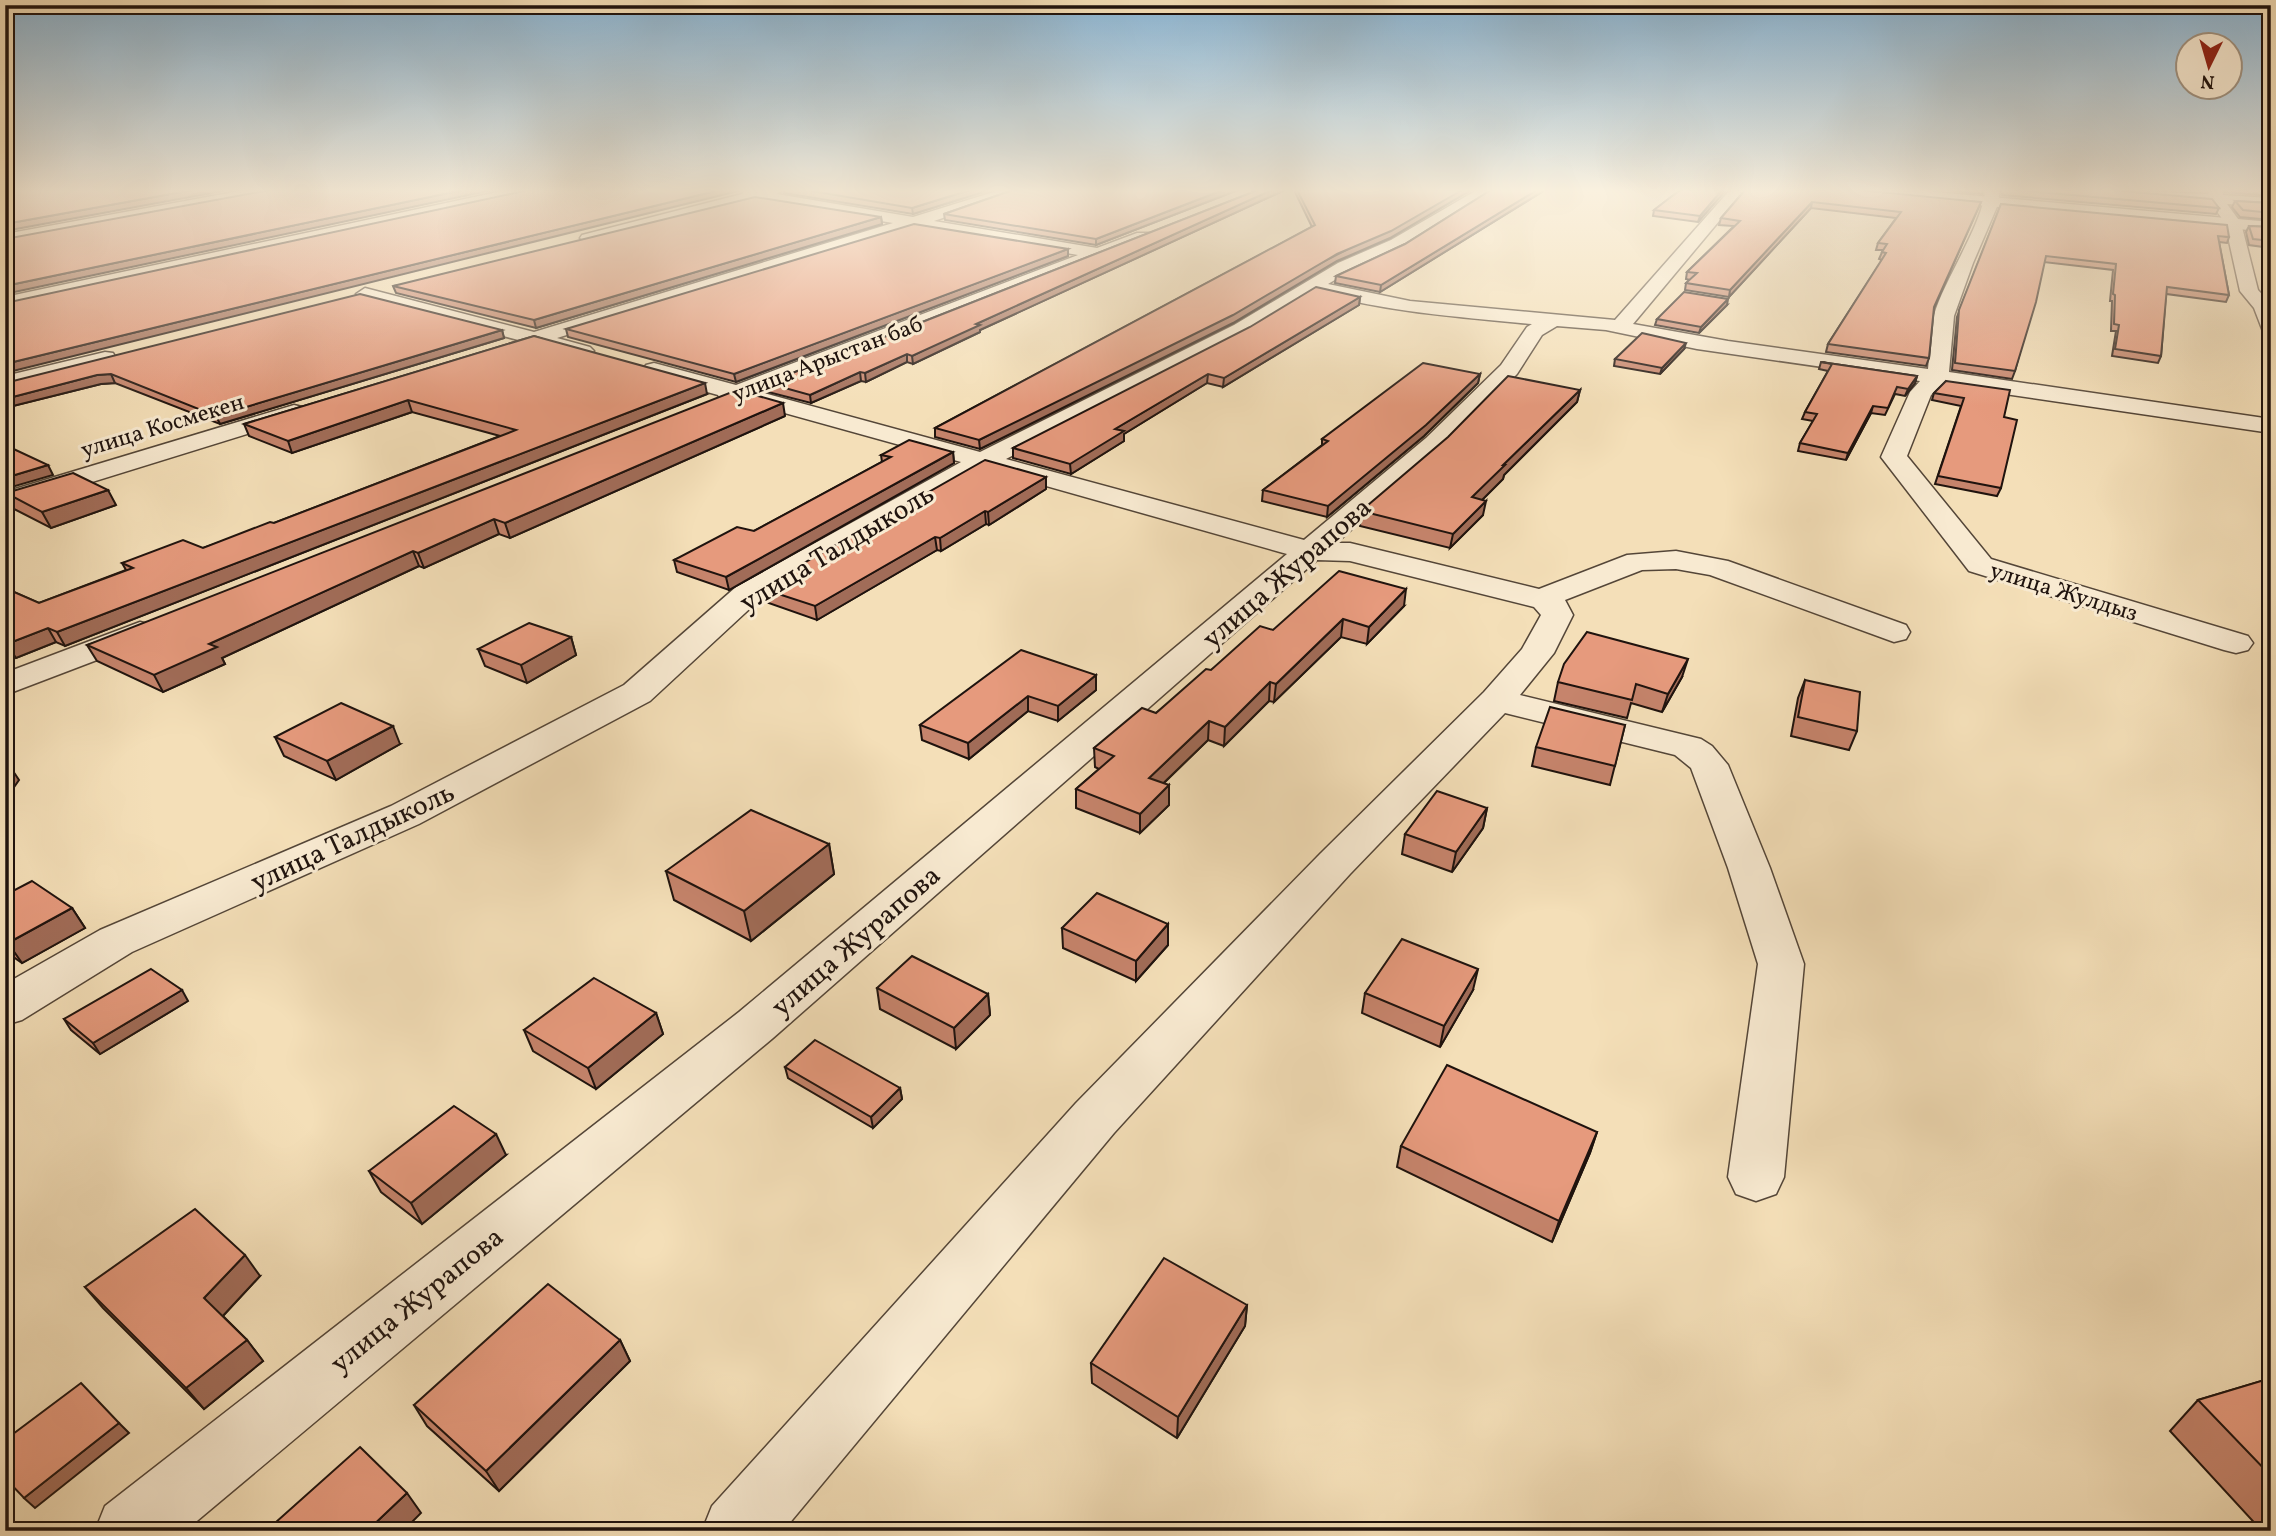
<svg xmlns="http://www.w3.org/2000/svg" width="2276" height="1536" font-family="Vollkorn,serif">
<rect width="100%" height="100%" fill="#f4dfb8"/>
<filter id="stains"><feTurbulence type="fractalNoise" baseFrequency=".00286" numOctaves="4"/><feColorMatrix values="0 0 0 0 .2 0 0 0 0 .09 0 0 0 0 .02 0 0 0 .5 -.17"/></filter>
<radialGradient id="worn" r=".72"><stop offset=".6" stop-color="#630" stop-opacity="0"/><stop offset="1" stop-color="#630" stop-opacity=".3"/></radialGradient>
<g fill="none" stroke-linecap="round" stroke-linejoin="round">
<defs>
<g id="minor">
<path d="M245,190h33l-7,4 -266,50v-10z"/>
<path d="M746,190h37l-6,4 136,23 87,-27h24l-90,31 163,27 40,-15h12l2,3 -2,3 -389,153 220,60 254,-127 104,-62 53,-23 86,-50h18l-92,58 -53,23 -22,13 82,17 205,19 115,-130h15l-112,134 95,17 200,28c2,-17 2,-37 6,-54 10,-35 50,-93 51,-125h14v12l-26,61 -19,53 -5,56 322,47v14l-328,-48 -12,10 -24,61 84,103 257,77 5,7 -5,7 -12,3 -12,-3 -255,-79 -88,-114 29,-65 10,-11 -223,-32 -91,-19 -49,-4 -15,9 -25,39 -73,74 -108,95h14l189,46 88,-34 49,-4 52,10 178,64 4,7 -4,7 -12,3 -184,-67 -34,-6 -34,1 -77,30 8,15 -19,38 -34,42 181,44 11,7 16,19 42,103 34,96 -20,213 -8,17 -20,7 -20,-7 -8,-17 30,-213 -30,-96 -37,-100 -16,-13 -170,-42 -155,161 -236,259 -331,398h-81l10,-25 364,-403 244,-249 164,-162 38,-43 19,-34 -7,-8 -184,-46 -33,-1 -544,478 -588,493h-90l10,-25 634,-494 548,-458 -301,-85 -228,132 -108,100 -231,123 -287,128 -110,68 -17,5v-41l95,-54 291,-124 233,-121 112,-98 225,-125 -223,-62 -9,3 -8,-2 -3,-6 -72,-20 -3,-5 3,-5 8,-2 82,22 342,-130 -164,-28 -357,111 33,9 4,4 -4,4 -7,2 -225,-59 -2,-4 9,-6 169,44 359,-109 -137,-23 -168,43 -8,-5 2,-3 160,-41zM1315,292c72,20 144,25 217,32l-5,3 -26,38 -75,73 -122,102 -298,-81 242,-126z"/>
<path d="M2102,190l106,4v-4h14l1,5 48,3v9l-44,-3 14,19 17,67 13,14v32l-7,-2 -10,-26 -14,-17 -15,-68 -14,-20 -102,-9z"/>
<path d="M105,352l8,1 3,5 -3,5 -108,27v-14z"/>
<path d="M294,405l8,2 4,5 -4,5 -297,92v-17z"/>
<path d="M140,622l12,3 4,7 -4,7 -147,56v-22z"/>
</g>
<g id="tertiary">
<path d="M507,190h30l-7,4 -525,115v-12z"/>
<path d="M1851,190h61l359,32v10l-413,-38z"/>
</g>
</defs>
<use href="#minor" stroke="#544638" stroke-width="3"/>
<use href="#tertiary" stroke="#544638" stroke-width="3"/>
<use href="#minor" fill="#f8ead1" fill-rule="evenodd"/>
<use href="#tertiary" fill="#f8ead1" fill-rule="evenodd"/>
</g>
<g fill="#c6846c" stroke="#1f130e" stroke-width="2">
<path d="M784,190h206l-77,24 -129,-21z"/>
<path d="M1013,190h225l-142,55 -151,-25 -1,-6z"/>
<path d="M1258,190h27l-305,140v2l-67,32 -6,-2 -41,20 -5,-1 -50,22 -43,-11 -1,-9z"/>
<path d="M1294,190h177l-81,48 -53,23 -104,62 -253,126 -45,-12v-9l377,-201z"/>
<path d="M1491,190h54l-165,102 -45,-9 1,-7 69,-32z"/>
<path d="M1680,190h46l-28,32 -45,-6 1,-6z"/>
<path d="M1745,190l236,12 -47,106 -5,50 -3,8 -100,-14 2,-8 54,-84 -3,-1 4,-9h-7l2,-7 18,-25 -85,-10 -82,89 -44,-7 1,-7 4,-3 -4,-1 1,-7 47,-46 -15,-1 2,-7z"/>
<path d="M1947,190h36l-1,4z"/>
<path d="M2000,190h111l108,18 -3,6 -214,-19z"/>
<path d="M2224,190h47v6l-46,-4z"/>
<path d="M2235,201l36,2v17l-31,-3 -8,-10z"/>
<path d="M2001,204l228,33 -2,6 -8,-1 10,53 -3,7 -60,-8 -5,62 -3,7 -46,-7 4,-25h-5l1,-30h-2l3,-31 -69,-8 -29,109 -3,8 -60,-9 5,-53z"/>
<path d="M881,217l1,7 -346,104 -140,-35 -3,-7z"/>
<path d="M2249,226l22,1v21l-22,-3 -3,-13z"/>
<path d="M1068,256l-332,126 -168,-45 -2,-8z"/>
<path d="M1360,297l-1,8 -136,82 -16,-4 -83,51v7l-53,33 -58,-16v-10z"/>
<path d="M1727,305l-28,28 -44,-8 2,-6z"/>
<path d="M502,330l2,8 -284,86 -105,-41 -14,1 -96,24v-25z"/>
<path d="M534,336l173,58 -642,252 -9,-4 -40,16 -11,-5v-65l34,15 87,-33 -4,-7 81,-15 71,-25 226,-87 -88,-24 -120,41 -43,-17 -5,-12z"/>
<path d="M1684,349l-24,25 -46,-8 1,-7z"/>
<path d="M1821,362l96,14 -2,7 -10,13 -10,-2 -10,21 -14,-2 -25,47 -48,-9 2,-8 13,-22 -11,-2 3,-7 23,-41 -9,-2z"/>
<path d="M1480,374l-2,9 -54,53 -97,81 -65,-16 1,-11 59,-45v-6z"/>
<path d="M1946,381l58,36 -3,71 -4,8 -62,-12 26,-78 -29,-6 2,-7z"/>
<path d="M1580,390l-3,12 -73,73 -1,4 -21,21 1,15 -33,33 -90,-22 1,-15z"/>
<path d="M785,416l-275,122 -11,-4 -75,34 -5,-2 -197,92 3,6 -62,28 -66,-31 -10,-16z"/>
<path d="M953,452l1,11 -225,127 -52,-18 -3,-12 80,-29 128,-69 -1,-7z"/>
<path d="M1046,489l-57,36 -3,-1 -45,27 -4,-1 -120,70 -54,-19 -3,-13z"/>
<path d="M6,493l110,12 -65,23 -37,-19z"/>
<path d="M1404,606l-37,38 -26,-7 -67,65 -5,-1 -45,45 -16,-6 -44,43 5,22 -29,28 -64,-25v-19l23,-20 -4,-2 -1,-19 62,-35 55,-43 62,-40z"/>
<path d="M571,637l5,18 -49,28 -42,-17 -7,-17z"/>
<path d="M1096,675v15l-38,31 -30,-10 -59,48 -47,-19 -2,-15z"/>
<path d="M1682,677l-20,35 -31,-9 -4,15 -73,-17 4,-19z"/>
<path d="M1805,680l52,51 -8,19 -58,-14 7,-38z"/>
<path d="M1625,725l-15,60 -78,-19 4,-19z"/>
<path d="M275,737l125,7 -64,36 -52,-24z"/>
<path d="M1487,808l-4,20 -31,44 -50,-18 3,-20z"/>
<path d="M829,844l5,30 -83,67 -77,-41 -8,-29z"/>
<path d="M5,895l67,13 13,20 -63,35 -17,-12z"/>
<path d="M1168,924v21l-32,36 -73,-33 -1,-20z"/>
<path d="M877,988l111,6 2,21 -34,34 -76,-40z"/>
<path d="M1473,990l-33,57 -78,-34 3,-20z"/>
<path d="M188,1001l-88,53 -29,-24 -7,-11z"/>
<path d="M656,1013l7,21 -67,55 -63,-38 -9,-21z"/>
<path d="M785,1067l115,21 2,11 -29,29 -85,-50z"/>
<path d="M1597,1132l-7,21 -38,89 -155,-75 4,-21z"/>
<path d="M506,1155l-84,69 -41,-32 -12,-21z"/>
<path d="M260,1276l-37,40 24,24 16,21 -59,48 -101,-101 -18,-21z"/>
<path d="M1247,1305l-2,21 -68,112 -85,-55 -1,-20z"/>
<path d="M620,1340l10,21 -131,130 -72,-65 -13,-21z"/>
<path d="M2271,1378v153h-9l-92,-100 28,-31z"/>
</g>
<g fill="#a16c58" stroke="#1f130e" stroke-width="2">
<path d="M193,190h35l-223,41v-7z"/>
<path d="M463,190h29l-487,104v-8z"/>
<path d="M720,190h22l-737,183v-9z"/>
<path d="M970,190h20l-77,24 -1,-6z"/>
<path d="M1223,190h15l-142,55v-6z"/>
<path d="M1272,190h13l-305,140v2l-67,32 -1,-8 64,-32z"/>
<path d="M1462,190h9l-81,48 -53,23 -104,62 -253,126 -1,-9z"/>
<path d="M1537,190h8l-165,102 1,-7z"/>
<path d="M1722,190h4l-28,32 2,-6z"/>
<path d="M1812,202l-1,6 -82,89 1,-7z"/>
<path d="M881,217l1,7 -346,104 -2,-8z"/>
<path d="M1068,249v7l-332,126 -2,-8z"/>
<path d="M1360,297l-1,8 -136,82 1,-9z"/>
<path d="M1728,299l-1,6 -28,28 2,-6z"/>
<path d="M502,330l2,8 -284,86 -4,-8z"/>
<path d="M1686,343l-2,6 -24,25 2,-6z"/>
<path d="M907,354v8l-41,20 -1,-9z"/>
<path d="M860,372l1,9 -50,22 -1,-8z"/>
<path d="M111,374l4,9 -14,1 -96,24v-9l92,-24z"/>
<path d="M1208,374l-1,9 -83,51v7l-53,33 -1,-10 45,-35z"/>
<path d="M1480,374l-2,9 -54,53 -97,81 1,-11z"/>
<path d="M1917,376l-2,7 -10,13 3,-7z"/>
<path d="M705,383l2,11 -642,252 -8,-14z"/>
<path d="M1580,390l-3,12 -73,73 -1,4 -33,33 2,-15 31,-32z"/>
<path d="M408,400l4,12 -120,41 -4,-12z"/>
<path d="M783,403l2,13 -275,122 -5,-15z"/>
<path d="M1873,406l-2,7 -25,47 2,-7z"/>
<path d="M953,452l1,11 -225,127 -3,-13z"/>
<path d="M48,465l5,10 -48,14v-11z"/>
<path d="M1046,477v12l-57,36 -1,-13z"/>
<path d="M108,490l8,15 -65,23 -9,-16z"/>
<path d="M1486,501l-3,14 -33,33 3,-14z"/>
<path d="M985,511l1,13 -45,27 -1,-13z"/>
<path d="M494,519l5,15 -75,34 -6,-15z"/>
<path d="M935,537l2,13 -120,70 -2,-14z"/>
<path d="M413,551l6,15 -197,92 3,6 -62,28 -9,-17 55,-31z"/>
<path d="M1406,589l-2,17 -37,38 2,-17z"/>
<path d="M1343,619l-2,18 -67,65 2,-18z"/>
<path d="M48,628l8,14 -40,16 -9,-14z"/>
<path d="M571,637l5,18 -49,28 -6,-18z"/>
<path d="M1688,659l-6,18 -20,35 6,-18z"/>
<path d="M1096,675v15l-38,31v-15z"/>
<path d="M1270,682l-1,19 -45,45 1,-19z"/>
<path d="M1028,696v15l-59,48 -1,-16z"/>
<path d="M1209,721l-1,19 -59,57v-19z"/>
<path d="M393,726l7,18 -64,36 -9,-19z"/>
<path d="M9,765l10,15 -14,20v-30z"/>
<path d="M1169,785v20l-29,28v-19z"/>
<path d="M1487,808l-4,20 -31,44 4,-20z"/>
<path d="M829,844l5,30 -83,67 -7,-30z"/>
<path d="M72,908l13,20 -63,35 -14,-20z"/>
<path d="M1168,924v21l-32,36v-20z"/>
<path d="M1478,969l-5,21 -33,57 4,-21z"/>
<path d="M182,990l6,11 -88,53 -7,-11z"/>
<path d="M988,994l2,21 -34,34 -2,-21z"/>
<path d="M656,1013l7,21 -67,55 -8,-21z"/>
<path d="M900,1088l2,11 -29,29 -2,-11z"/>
<path d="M1597,1132l-7,21 -38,89 7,-21z"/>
<path d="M496,1134l10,21 -84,69 -11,-21z"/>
<path d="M245,1255l15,21 -40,43 -16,-21z"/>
<path d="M1247,1305l-2,21 -68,112 1,-21z"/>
<path d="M247,1340l16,21 -59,48 -18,-21z"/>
<path d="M620,1340l10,21 -131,130 -13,-20z"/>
<path d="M119,1423l10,10 -94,75 -11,-10z"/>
<path d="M407,1493l14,20 -18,18h-36z"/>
</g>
<g fill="#e69a7d" stroke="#1f130e" stroke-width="2">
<path d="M10,190h183l-188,34v-31z"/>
<path d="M463,190l-458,96v-47l265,-49z"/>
<path d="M529,190h191l-715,174v-61z"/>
<path d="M806,190h164l-58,18z"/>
<path d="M1013,190h210l-127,49 -152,-25z"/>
<path d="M1258,190h14l-296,134 4,1 -68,31 -5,-2 -42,19 -5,-1 -50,23 -43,-12z"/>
<path d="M1297,190h165l-71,41 -54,23 -104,61 -254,125 -44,-12 380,-203z"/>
<path d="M1491,190h46l-156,95 -45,-9 69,-32z"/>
<path d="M1680,190h42l-22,26 -46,-6z"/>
<path d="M1745,190h114l122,12 -47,105 -5,51 -101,-14 58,-91 -4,-1 5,-8 -9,-1 23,-31 -89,-10 -82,88 -44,-7 11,-10 -10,-1 53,-51 -19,-3z"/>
<path d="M2016,190h95l101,9 7,9z"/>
<path d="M755,197l126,20 -347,103 -141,-34z"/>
<path d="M2235,201l36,2v10l-28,-3z"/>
<path d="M2001,204l226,21 2,12 -11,-1 11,59 -62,-8 -6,69 -46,-7 4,-24 -5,-1 1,-29 -2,-1 3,-30 -70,-8 -10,46 -21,69 -60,-8 4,-53z"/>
<path d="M914,224l154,25 -334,125 -168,-45z"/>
<path d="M2249,226l22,1v14l-18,-2z"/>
<path d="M1316,287l44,10 -136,81 -16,-4 -93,55 9,2 -54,33 -57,-16 237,-121z"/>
<path d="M1684,292l44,7 -27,28 -44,-8z"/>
<path d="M360,294l142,36 -286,86 -105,-42 -14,1 -92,24v-16z"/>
<path d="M1642,333l44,10 -24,25 -47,-9z"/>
<path d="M534,336l171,47 -648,249 -9,-4 -41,16 -2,-1v-55l34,15 94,-35 -11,-5 61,-23 20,8 67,-26 4,1 242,-93 -108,-30 -120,41 -44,-17z"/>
<path d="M1821,362l96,14 -9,13 -11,-2 -9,21 -15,-2 -25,47 -48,-10 17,-29 -12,-2 27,-48z"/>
<path d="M1423,363l57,11 -54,51 -98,81 -65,-16 65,-49 -6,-2z"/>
<path d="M1508,376l72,14 -77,75h2l-33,32 14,4 -33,33 -92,-23 87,-74z"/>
<path d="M1946,381l64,9 -6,27 13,3 -16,68 -63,-12 26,-78 -30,-5z"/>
<path d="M737,390l46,13 -278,120 -11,-4 -76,34 -5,-2 -204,93 8,3 -63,28 -67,-30z"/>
<path d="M909,440l44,12 -227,125 -52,-17 63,-33 17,4 137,-74 -10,-2z"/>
<path d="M5,445l43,20 -43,13z"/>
<path d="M985,460l61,17 -58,35 -3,-1 -45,27 -5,-1 -120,69 -55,-18z"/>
<path d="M73,473l35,17 -66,22 -36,-19z"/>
<path d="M1339,571l67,18 -37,38 -26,-8 -67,65 -6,-2 -45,45 -16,-6 -60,57 20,7 -29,29 -64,-25 38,-33 -20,-8 48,-40 14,5 50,-44 5,1 49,-44 13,4z"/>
<path d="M529,623l42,14 -50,28 -43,-16z"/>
<path d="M1587,632l101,27 -20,35 -32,-10 -4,16 -74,-18 6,-18z"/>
<path d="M1021,650l75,25 -38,31 -30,-10 -60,47 -48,-18z"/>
<path d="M1805,680l55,12 -3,39 -59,-14z"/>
<path d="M341,703l52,23 -66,35 -52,-24z"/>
<path d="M1550,707l75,18 -10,41 -79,-19z"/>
<path d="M1437,791l50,17 -31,44 -51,-18z"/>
<path d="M751,810l78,34 -85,67 -78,-40z"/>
<path d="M32,881l40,27 -64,35 -3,-2v-46z"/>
<path d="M1097,893l71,31 -32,37 -74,-33z"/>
<path d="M1402,939l76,30 -34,57 -79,-33z"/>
<path d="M912,956l76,38 -34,34 -77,-40z"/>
<path d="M151,969l31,21 -89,53 -29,-24z"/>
<path d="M594,978l62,35 -68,55 -64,-38z"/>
<path d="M815,1040l85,48 -29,29 -86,-50z"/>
<path d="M1447,1065l150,67 -38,89 -158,-75z"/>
<path d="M454,1106l42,28 -85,69 -42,-32z"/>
<path d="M195,1209l50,46 -41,43 43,42 -61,48 -101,-101z"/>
<path d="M1164,1258l83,47 -69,112 -87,-54z"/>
<path d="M548,1284l72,56 -134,131 -72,-66z"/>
<path d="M2271,1378v98l-73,-76z"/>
<path d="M81,1383l38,40 -95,75 -19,-20v-38z"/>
<path d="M360,1447l47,46 -40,38h-101z"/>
</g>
<linearGradient id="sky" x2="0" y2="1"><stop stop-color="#8bb6d5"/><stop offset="0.47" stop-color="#faf1df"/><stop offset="1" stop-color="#faf1df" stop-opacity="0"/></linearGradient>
<rect width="2276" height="406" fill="url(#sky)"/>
<g text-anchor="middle" stroke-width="6" stroke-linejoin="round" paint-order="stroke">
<g font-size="23" fill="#1f130e" stroke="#f8ead1">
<text transform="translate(827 358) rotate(-21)" y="8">улица Арыстан баб</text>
<text transform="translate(162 425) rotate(-17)" y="8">улица Космекен</text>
<text transform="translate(2064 591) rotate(17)" y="8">улица Жулдыз</text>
</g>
<g font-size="28" fill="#1f130e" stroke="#f8ead1">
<text transform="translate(836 547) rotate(-31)" y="10">улица Талдыколь</text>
<text transform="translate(1286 572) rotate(-41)" y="10">улица Журапова</text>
<text transform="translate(352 836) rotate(-25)" y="10">улица Талдыколь</text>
<text transform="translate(855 940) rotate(-41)" y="10">улица Журапова</text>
<text transform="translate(416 1299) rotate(-39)" y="10">улица Журапова</text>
</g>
</g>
<rect width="2276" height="1536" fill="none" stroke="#f4dfb8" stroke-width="28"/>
<rect x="7" y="7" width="2262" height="1522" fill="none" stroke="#1f130e" stroke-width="3.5"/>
<rect x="14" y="14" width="2248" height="1508" fill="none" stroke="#1f130e" stroke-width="2"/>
<g transform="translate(2209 66) rotate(185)"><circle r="33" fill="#f8ead1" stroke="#a19483" stroke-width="2"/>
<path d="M0-5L12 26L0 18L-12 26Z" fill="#8f2418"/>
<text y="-10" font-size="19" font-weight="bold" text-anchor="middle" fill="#1f130e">N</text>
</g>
<rect width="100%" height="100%" filter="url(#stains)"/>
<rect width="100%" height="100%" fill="url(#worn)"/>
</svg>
